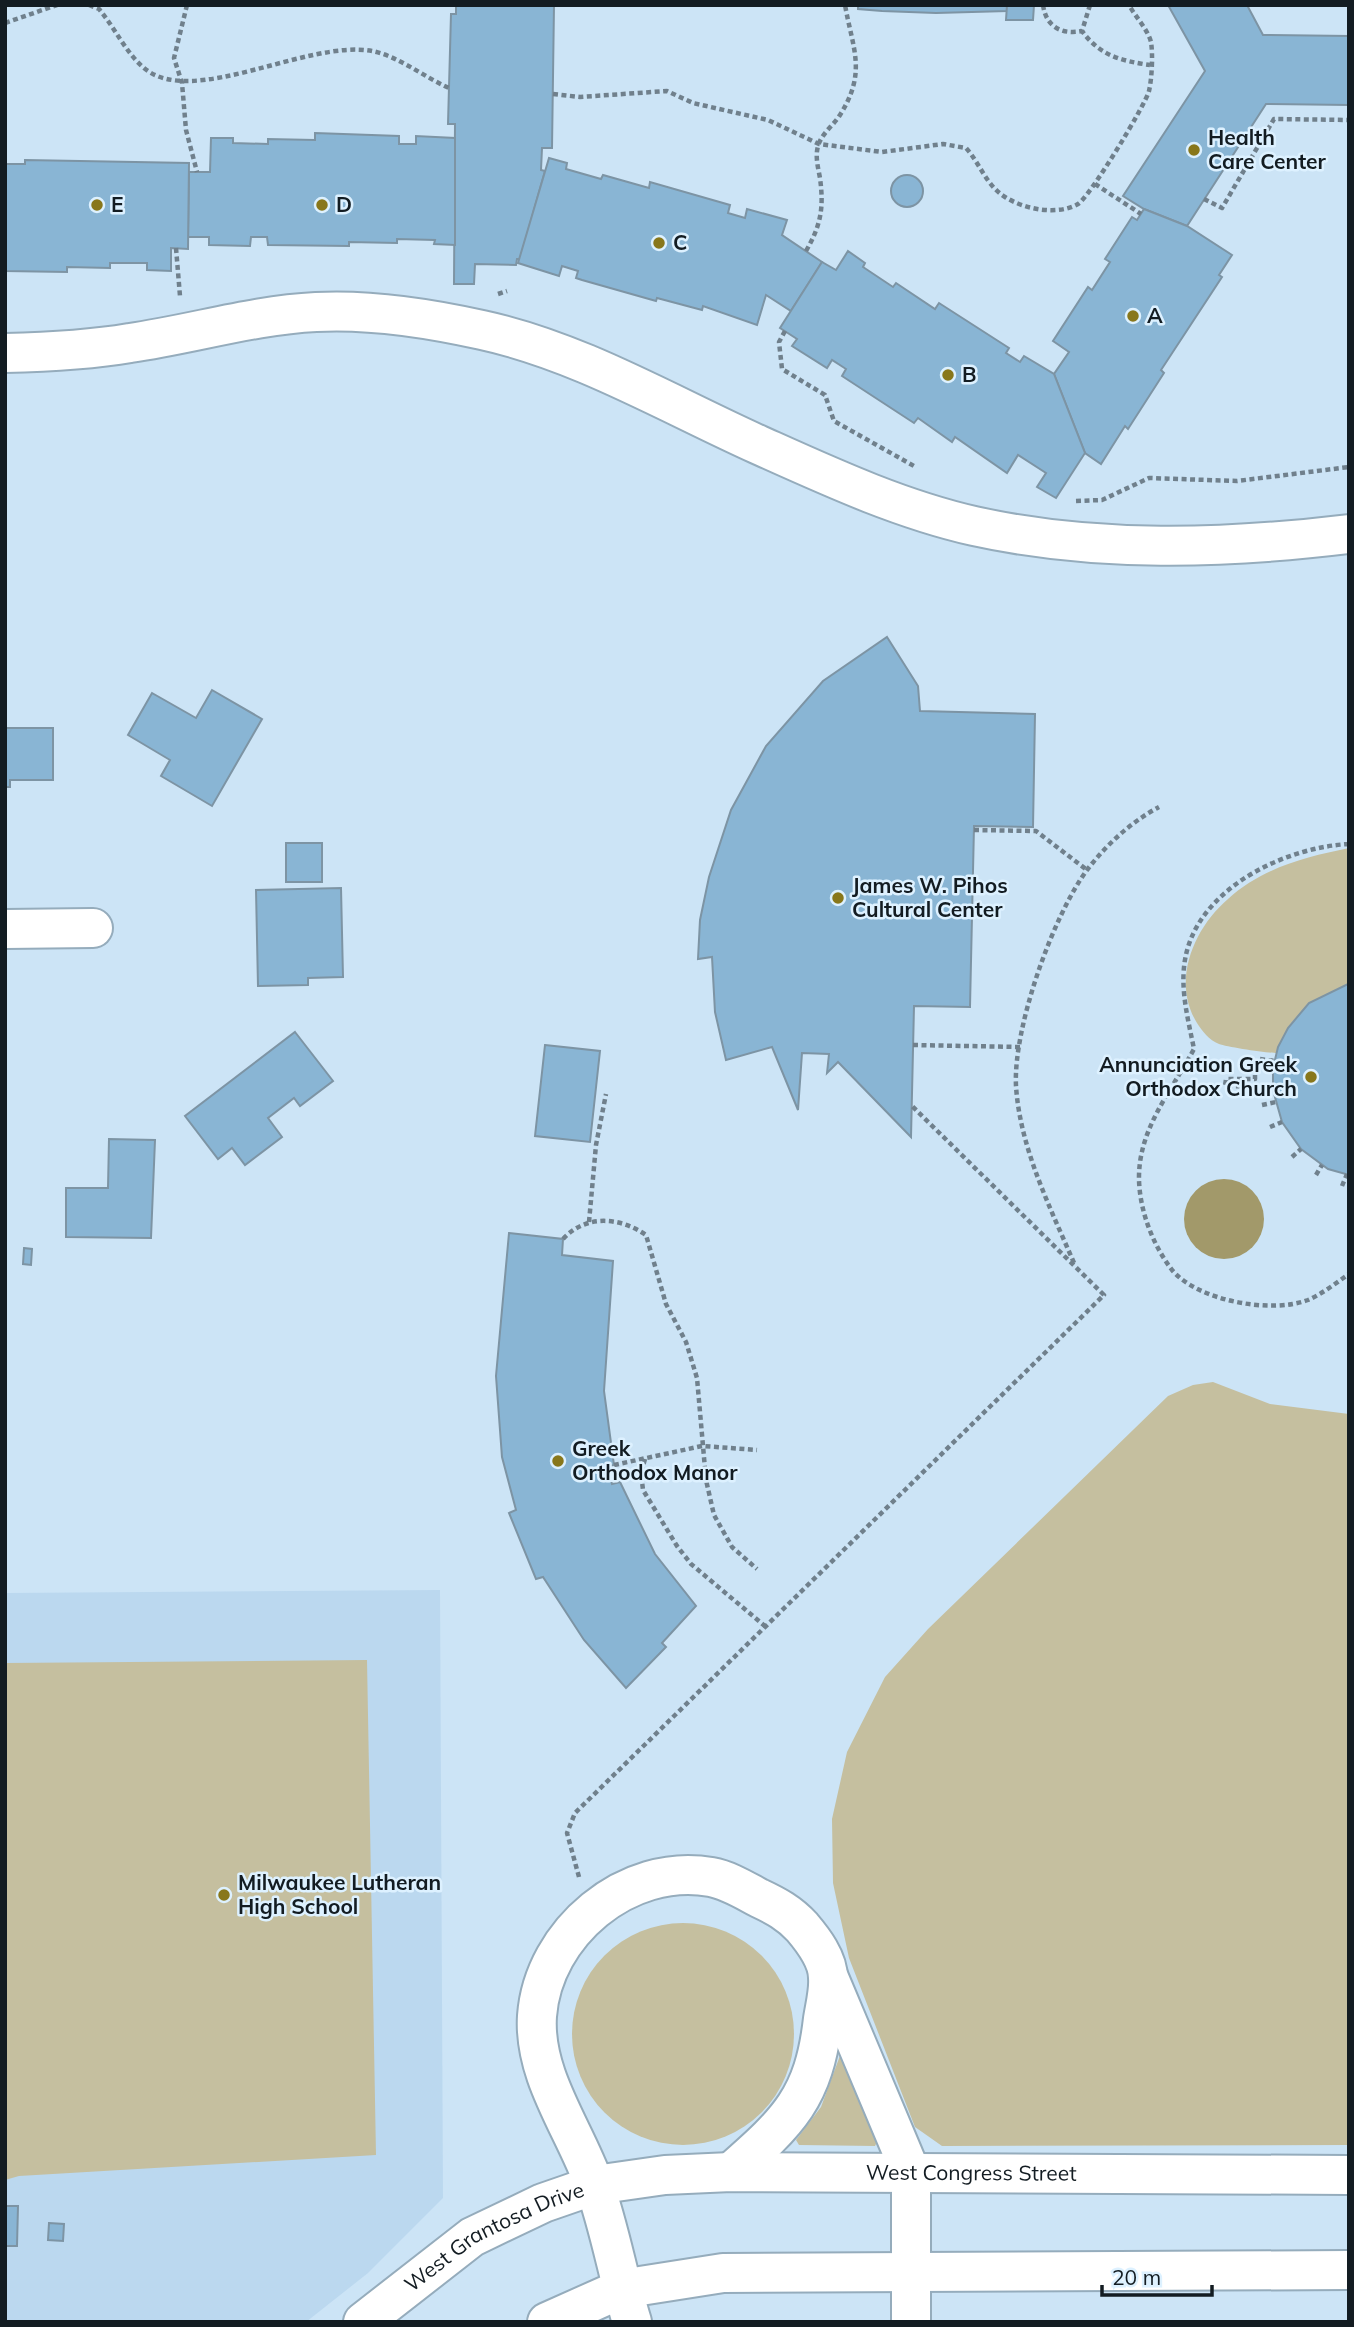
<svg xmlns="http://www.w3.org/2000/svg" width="1354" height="2327" font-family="Mulish,sans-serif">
<rect width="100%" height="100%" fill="#cce4f6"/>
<path fill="#bbd8ef" d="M440,1590l3,608 -75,75 -62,49h-301v-729z"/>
<g fill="#c5bf9f">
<path d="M1349,848v136c-32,12 -64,34 -72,69 -10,0 -50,-6 -58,-9 -10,-4 -17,-13 -22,-21 -26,-42 -3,-95 31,-124 34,-31 77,-42 121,-51z"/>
<path d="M1213,1382l57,22 79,10v731l-407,1 -27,-19 -66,-169 -16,-75 -1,-64 15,-67 38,-75 43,-48 240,-233 25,-11z"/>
<path d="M367,1660l9,495 -357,21 -14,4v-517z"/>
<circle cx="683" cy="2034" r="111"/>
<path d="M841,2053l36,89 -2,4 -76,-1 -3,-5 25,-33z"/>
</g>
<circle fill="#a2996a" cx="1224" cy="1219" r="40"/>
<g fill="#89b5d4" stroke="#7d94a4" stroke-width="2">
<path d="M456,5h98l-2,143h-10l-1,22 4,1 -25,88h-3l-1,6 -41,-1 -1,20h-20l1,-160h-7l3,-110h5z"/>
<path d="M858,5h149v6l-71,2 -54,-2 -24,-2z"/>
<path d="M1007,5h27l-1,15h-27z"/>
<path d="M1168,5h79l16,30 86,1v69l-83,-1 -79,122 -43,-17 -21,-13 82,-125z"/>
<path d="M315,133l84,3v8h17v-8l39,2v107l-21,-1 1,-4 -38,-1v4l-48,-1v4l-81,-1 -1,-8h-16l-1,9 -41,-1v-8h-21l1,-65h21l1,-34h22v5l35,1v-5l47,1z"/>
<path d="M549,158l18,5 -1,6 35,10 2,-4 46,13 1,-6 80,23 -2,8 17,5 2,-9 40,11 -5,15 40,27 -31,49 -25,-16 -9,30 -54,-19 -1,4 -45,-12 -1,3 -74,-21 -6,-2 2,-7 -16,-5 -3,10 -41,-13z"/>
<path d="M25,160l164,3 -1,86 -17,-1v23l-24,-1v-7h-37v5l-43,-1v5l-62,-1v-107h20z"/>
<circle cx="907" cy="191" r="16"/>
<path d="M1144,209l43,17 45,29 -13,20 3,2 -61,93 3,3 -36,56 -3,-3 -24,38 -16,-11 -31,-79 15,-22 -16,-11 35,-54 4,3 18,-28 -5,-3 27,-42 5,3z"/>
<path d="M848,251l17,12 -2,4 30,20 3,-4 39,26 4,-6 70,45 -3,5 14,9 4,-6 30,18 31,79 -29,45 -19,-11 9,-14 -28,-18 -11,18 -52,-36 -3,5 -34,-24 -4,5 -72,-47 4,-7 -14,-9 -5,8 -35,-22 5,-7 -17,-11 42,-66 14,8z"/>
<path d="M887,637l31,49 2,25 115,3 -2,113 -59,-1 -4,181 -56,-1 -3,131 -73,-75 -11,11 2,-19 -27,-1 -4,57 -26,-63 -46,13 -11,-48 -3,-55 -14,2 2,-39 9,-43 22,-67 35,-64 57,-65z"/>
<path d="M212,690l50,29 -50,87 -51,-30 9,-16 -42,-25 24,-42 44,25z"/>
<path d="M5,728h48v52h-43v7h-5z"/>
<rect x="286" y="843" width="36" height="39"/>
<path d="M341,888l2,89 -35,1v7l-50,1 -2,-96z"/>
<path d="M1348,984h1v191l-21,-6 -27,-20 -19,-27 -9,-32v-22l5,-21 10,-19 21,-25z"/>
<path d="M295,1032l38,49 -33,25 -6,-8 -26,20 14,19 -37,28 -13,-17 -14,11 -33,-43z"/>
<path d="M545,1045l55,6 -10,91 -55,-6z"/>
<path d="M109,1139l46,1 -4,98 -85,-1v-49h42z"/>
<path d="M509,1233l54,6 -1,16 51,6 -9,130 10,74 -7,2 5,17 8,-2 35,72 41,52 -34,37 4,4 -40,41 -42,-48 -41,-63 -7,2 -27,-66 7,-3 -14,-53 -6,-81z"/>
<path d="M24,1248l8,1 -1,16 -8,-1z"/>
<path d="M5,2206h13l-1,40h-12z"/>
<path d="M49,2223l15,1 -1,17 -15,-1z"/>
</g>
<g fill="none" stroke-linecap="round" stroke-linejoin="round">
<defs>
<g id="minor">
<path d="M5,353c42,-1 84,-3 125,-10 63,-9 123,-28 186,-31 55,-3 112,6 166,18 97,21 186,74 277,115 69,31 140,64 215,81 122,27 251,23 375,8"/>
<path d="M5,929l88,-1"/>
<path d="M829,1978l82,195v149"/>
<path id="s1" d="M363,2322l109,-85 71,-34 52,-18 70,-10 66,-3 618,3"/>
<path d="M547,2322l74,-33 102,-16 626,-3"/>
<path d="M632,2322c-14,-45 -22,-93 -38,-138 -19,-54 -61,-108 -57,-168 6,-83 90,-154 174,-139 17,3 33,13 48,21 17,8 30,15 43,29 11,13 26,32 26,51 1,13 -3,28 -5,41 -9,79 -34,102 -92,153"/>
</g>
</defs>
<use href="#minor" stroke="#95acbc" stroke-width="42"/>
<g stroke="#70808c" stroke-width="4.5" stroke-dasharray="5 3.5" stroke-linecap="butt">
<path d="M89,5l10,4c16,19 27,44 45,59 48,41 164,-29 228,-17 26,5 52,26 77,37"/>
<path d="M187,5l-13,53 8,25 4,47 11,42"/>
<path d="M1043,5c3,22 19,30 39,26"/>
<path d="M1090,5l-8,26c18,25 40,30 68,34"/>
<path d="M5,23l52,-18"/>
<path d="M553,94l27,3 87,-6 26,12 75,17 51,24 63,8 61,-8 23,4c15,17 20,37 39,49 19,12 52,19 73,7 11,-6 68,-100 71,-113 3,-13 4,-37 2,-49 -3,-12 -16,-26 -22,-37"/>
<path d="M1095,184l46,30"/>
<path d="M1204,199l18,9 52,-89 75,1"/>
<path d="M176,248l4,48"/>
<path d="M806,251c15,-26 18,-43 14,-73 -2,-11 -5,-21 -2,-32 4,-13 15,-20 22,-31 27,-43 13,-65 5,-110"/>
<path d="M498,294l9,-3"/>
<path d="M785,331l-6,11 3,27 43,26 9,26 80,45"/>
<path d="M1076,501l26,-1 47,-22 88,3 112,-14"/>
<path d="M974,830l62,1 51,39"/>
<path d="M1349,844c-60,3 -139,39 -160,100 -12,35 -2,70 5,105 -23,43 -56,80 -55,131 1,32 14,65 33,90 26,31 99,44 136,30 14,-6 28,-17 41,-26"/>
<path d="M913,1045l107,2"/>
<path d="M1260,1059l15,2"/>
<path d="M1255,1075v4h-29l-1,7 48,1"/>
<path d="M1262,1105l14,-3"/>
<path d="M1270,1127l12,-5"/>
<path d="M1292,1157l9,-8"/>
<path d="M1316,1175l6,-10"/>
<path d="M1342,1186l5,-12"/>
<path d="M589,1222l7,-77 10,-51"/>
<path d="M563,1239c23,-25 57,-22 83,-4l20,69 20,38 11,36 9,102 8,35 18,32 25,22"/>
<path d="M1074,1263c-24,-56 -54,-115 -58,-177 -3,-58 37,-170 71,-216 20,-26 44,-48 72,-63"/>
<path d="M645,1459l-4,14 2,17 34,56 14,18 75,63"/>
<path d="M614,1465l88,-19 55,4"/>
<path d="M579,1877l-12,-44 8,-20 529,-518 -192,-189"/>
</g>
<use href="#minor" stroke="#fff" stroke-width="38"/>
</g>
<g fill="#88771b" stroke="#ddf1ff" stroke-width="2.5">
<circle cx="1194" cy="150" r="7"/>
<circle cx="97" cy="205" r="7"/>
<circle cx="322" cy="205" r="7"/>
<circle cx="659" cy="243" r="7"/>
<circle cx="1133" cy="316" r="7"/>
<circle cx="948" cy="375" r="7"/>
<circle cx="838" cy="898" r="7"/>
<circle cx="1311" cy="1077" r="7"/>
<circle cx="558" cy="1461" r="7"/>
<circle cx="224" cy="1895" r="7"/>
</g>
<g text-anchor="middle" stroke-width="5" stroke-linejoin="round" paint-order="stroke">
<g font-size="21" font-weight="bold" fill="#131c22" stroke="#ddf1ff" text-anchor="start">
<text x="1208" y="145">Health<tspan x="1208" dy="24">Care Center</tspan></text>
<text x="111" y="212">E</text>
<text x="336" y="212">D</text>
<text x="673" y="250">C</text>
<text x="1147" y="323">A</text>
<text x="962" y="382">B</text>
<text x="852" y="893">James W. Pihos<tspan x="852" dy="24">Cultural Center</tspan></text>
<text x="1297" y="1072" text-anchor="end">Annunciation Greek<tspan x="1297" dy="24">Orthodox Church</tspan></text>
<text x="572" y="1456">Greek<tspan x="572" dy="24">Orthodox Manor</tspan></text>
<text x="238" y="1890">Milwaukee Lutheran<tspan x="238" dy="24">High School</tspan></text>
</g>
<g font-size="21" fill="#131c22" stroke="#ddf1ff">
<text dy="7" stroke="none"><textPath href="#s1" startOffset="649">West Congress Street</textPath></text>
<text dy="7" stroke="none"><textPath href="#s1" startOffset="158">West Grantosa Drive</textPath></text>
</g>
</g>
<rect width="1354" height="2327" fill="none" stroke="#131c22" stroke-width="14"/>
<path d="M1102 2285v10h110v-10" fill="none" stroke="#131c22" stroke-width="3.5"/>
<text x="1112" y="2285" font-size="21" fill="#131c22" stroke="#ddf1ff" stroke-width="5" paint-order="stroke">20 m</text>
</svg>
